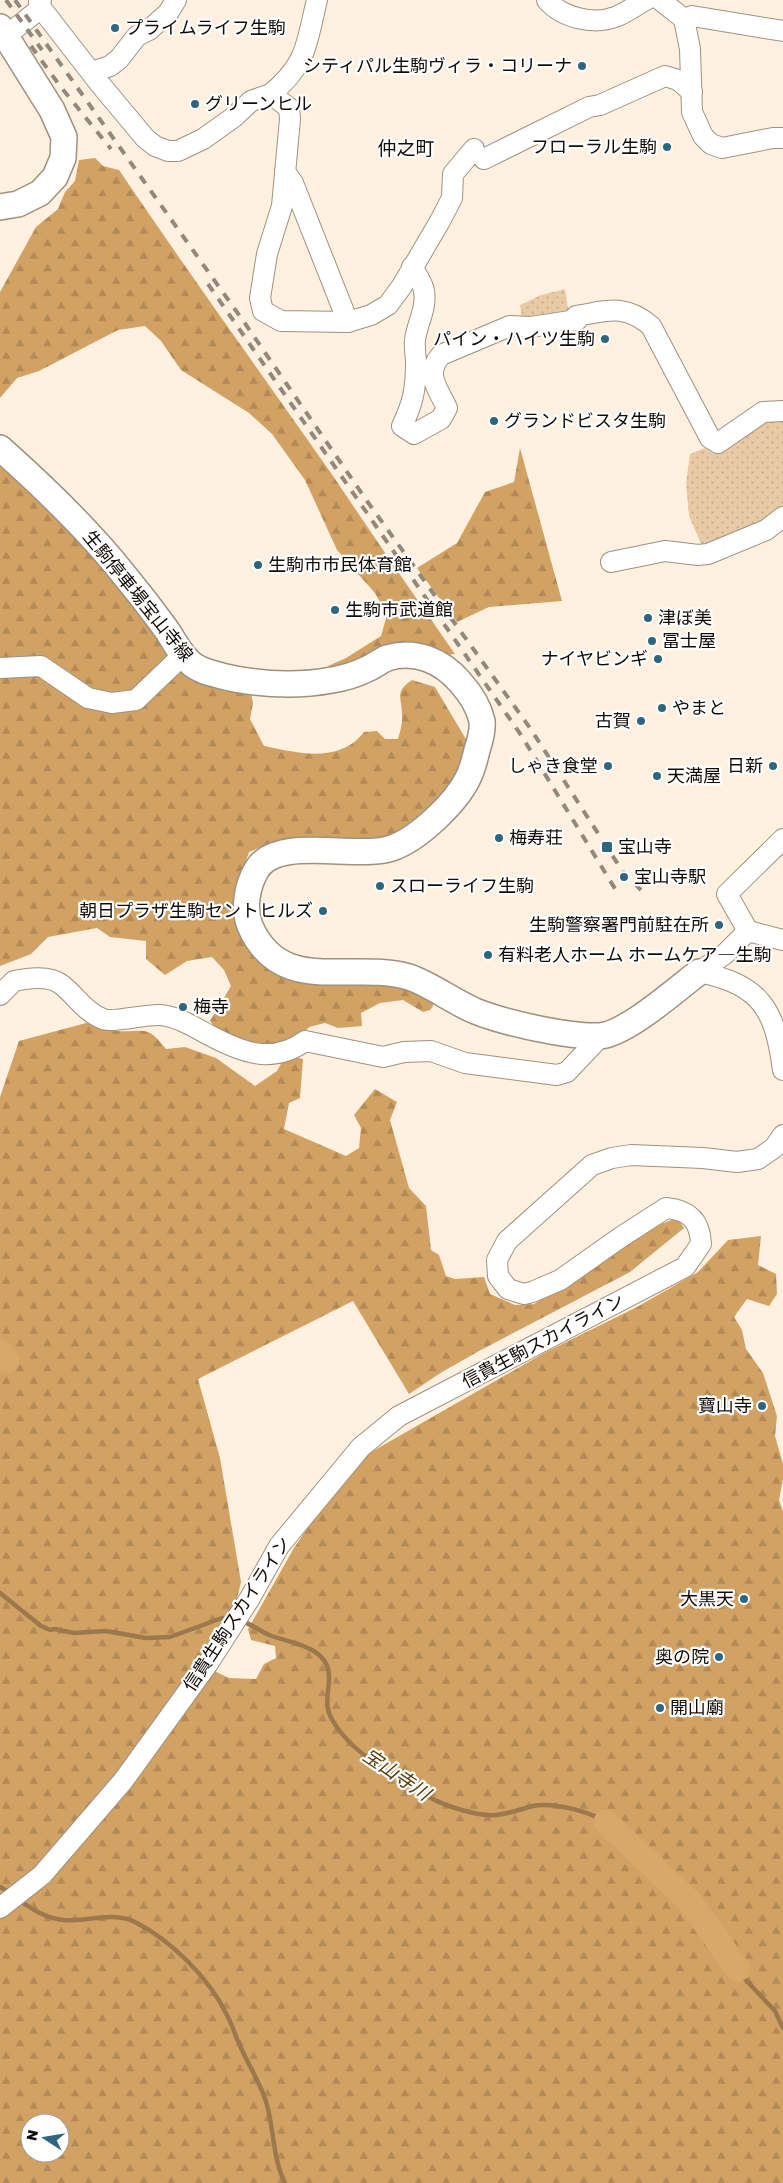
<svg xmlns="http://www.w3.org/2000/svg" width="783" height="2183" font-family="'Golos Text','Noto Sans JP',sans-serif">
<defs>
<pattern id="forest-firs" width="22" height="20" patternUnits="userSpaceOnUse" patternTransform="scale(1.25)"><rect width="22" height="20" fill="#d2a265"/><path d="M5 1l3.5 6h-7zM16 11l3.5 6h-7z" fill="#b38a56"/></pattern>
<pattern id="park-dots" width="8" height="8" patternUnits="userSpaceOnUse" patternTransform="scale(1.25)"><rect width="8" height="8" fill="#e9caa6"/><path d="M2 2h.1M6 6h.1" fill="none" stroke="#c7ac8d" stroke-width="1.8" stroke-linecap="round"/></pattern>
</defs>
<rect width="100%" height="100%" fill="#fff0df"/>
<g fill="url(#forest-firs)" fill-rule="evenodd">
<path d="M95,158l8,8 16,4c69,102 141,202 212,303 41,61 82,121 124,181l-122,15 -5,-3 18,-8 35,-22 6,-21 -12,-22 -38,-43 -32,-70 -33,-46 -23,-21 -68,-43 -20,-29 -16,-15 -27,4 -79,41 -22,7 -17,20v-106l36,-65 22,-18 7,-17 10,-11 4,-21z"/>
<path d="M520,448l42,153 -73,6 -32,15 -40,-54 40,-25 28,-51 29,-10z"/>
<path d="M0,465l13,10 96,97 48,60 93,57 3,14 -3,16 14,27c34,7 75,18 100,-14l13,-1 8,8h13c2,-7 5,-16 4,-24 0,-18 -8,-23 10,-35l23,7 35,59 -24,51 -52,40 -25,4 -31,-1 -67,3 -22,9 -13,40 2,32 17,33 27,17 108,7 43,15v10l-3,4 -7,2 -20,-12 -23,3 -19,10 1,13 -24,2 -13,-5 -16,4 -13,14 -45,6 -34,-17 -7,-9 21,-35 -7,-16 -12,-13 -25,4 -22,14 -19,-16v-18l-36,-4 -13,-9 -49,9 -17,17 -31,12z"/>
<path d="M86,1023c10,2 21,7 31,8 27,2 29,-8 49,18l19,-2 31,11 39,28 22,-15 6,-11 12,-3 8,2 -3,39 -11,5 -5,26 62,27 13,-8 2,-20 -7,-13 21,-26 22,13 -7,18 19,68 17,18 5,44 8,5 7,21 9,3 29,-2 6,17 25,11 19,-1 72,-49 26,-20 45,-17 7,10 -54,44 -151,79 -37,21 -33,22 -56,-93 -155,78 22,79 21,124 -6,25 -37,56 31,15 27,1 8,-15 12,-6 -1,-12 -24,-6 -3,-11 46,-81 40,-59 32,-34 178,-102 93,-46 61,-35 30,-32 33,-4 -3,29 18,9 1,20 -8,12 -22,-7 -13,18 8,13 4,19 17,24 14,43 -2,20 8,28v15l-4,21 4,11v672h-783v-1086l19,-56zM30,2123h30v30h-30z"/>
</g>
<g fill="url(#park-dots)">
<path d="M565,289l4,27 -47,5 -2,-16 21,-10z"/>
<path d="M783,415v97l-78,41 -16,-37 -3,-33 4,-29 15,-6 9,6 31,-24z"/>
</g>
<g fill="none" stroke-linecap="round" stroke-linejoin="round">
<g stroke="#9c784c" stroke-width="4.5">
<path d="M0,1593l41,33 9,4 5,-1 19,4 32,-2 40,7 24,-1 52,-19 7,2"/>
<path d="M242,1621c9,3 18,10 27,14 21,8 60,11 60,42 0,17 -6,29 4,44 12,21 36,39 56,51 7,3 14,6 20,10 8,5 14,11 22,16 14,8 49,19 65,17 12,-1 25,-6 37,-9 19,-4 56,5 73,16"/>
<path d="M0,1887l11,6"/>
<path d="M19,1900c14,10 27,18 44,20 23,2 49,-9 72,2 37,19 74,56 92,93 6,11 9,24 15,35 8,18 20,36 25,55 7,26 6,54 18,78"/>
<path d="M738,1969l6,9 31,33 8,17"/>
</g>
<g stroke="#d8a76a" stroke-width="25">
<path d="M0,1352l7,8"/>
<path d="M606,1822l84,80 48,67"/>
</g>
<defs>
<g id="minor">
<path d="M41,0l-2,2 2,6 59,76 45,54 10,8 13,5h10l25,-12 31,-22 17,-16 20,-7 18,14 1,11 -8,87 -15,48 -7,44 3,13 18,10 67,1 23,-7 17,-10 14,-19 38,-65 12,-23 1,-24 21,-25"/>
<path d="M547,0c15,18 47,25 68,17 11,-4 21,-12 31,-17"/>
<path d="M660,0l24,19 6,30 2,63 11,24 8,8 11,4 51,-10h10"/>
<path d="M684,19l8,-3 91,15"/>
<path d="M6,36l35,-28"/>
<path d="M92,72l18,-6 9,-7 18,-23 12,-6 19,-17 8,-13"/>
<path d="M271,94c37,-31 35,-50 46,-94"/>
<path d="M484,159l105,-52 11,-2 65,-29 13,4 14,12"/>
<path d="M285,172l8,11 55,139"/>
<path d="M412,267c4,7 11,16 12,24 3,18 -7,32 -9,49 -1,7 1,15 1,23 0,26 -3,40 -14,63l12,8 27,-15 6,-11c-9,-20 -23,-33 -6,-53l69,-29 21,1 46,-7"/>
<path d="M576,316c31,-5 48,-13 75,10l59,112 8,5 45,-31 20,-1"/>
<path d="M611,562l54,-11 33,4 10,-1 58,-24 17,-13"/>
<path d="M0,668l41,-2 47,32 24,5 24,-3 47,-45"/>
<path d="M748,931l35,9"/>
<path d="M699,972l26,-18 23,-23 -21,-37 56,-55"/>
<path d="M699,972c63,13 76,38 84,98"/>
<path d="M0,995l14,-14c14,-3 36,-6 48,4 14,11 23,27 41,34 10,4 43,-5 57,-4 17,1 34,12 49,20 32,17 63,30 96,6l78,16 21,-5 27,-1 34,12 92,12 10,-3 34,-36"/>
<path d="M0,1908l42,-33 81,-94 84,-116 43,-67 29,-52 82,-99 38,-31 286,-149 16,-23c-1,-24 -12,-34 -35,-36l-45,29 -61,43 -28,12 -8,2 -16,-5 -10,-13 -1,-16 10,-19 85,-76 20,-7 19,-3 72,3 34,4 21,-3 16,-11 9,-13"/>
</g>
<g id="major">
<path d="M0,27l52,83 12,27 -1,21 -8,19 -15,16 -22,11 -18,3"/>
<path d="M0,448c45,40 88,81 125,128 14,17 28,35 41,53 9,13 15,27 27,36 11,8 29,11 42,14 32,6 65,7 97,1 12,-2 25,-6 35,-11 7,-3 13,-8 20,-11 28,-9 55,3 73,24 9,10 19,25 22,39 1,9 -2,20 -5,29 -2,9 -5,20 -9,28 -12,25 -50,61 -76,70 -35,12 -115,-13 -135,21 -10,16 -14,40 -7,57 31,71 100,34 159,51 23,8 43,24 66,34 30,12 93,26 124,25 26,-1 78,-47 100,-64"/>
</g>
</defs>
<use href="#minor" stroke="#9e9181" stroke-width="22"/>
<use href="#major" stroke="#9e9181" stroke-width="28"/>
<use href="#minor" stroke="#fff" stroke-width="20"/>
<use href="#major" stroke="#fff" stroke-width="25"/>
<g stroke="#92887c" stroke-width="4" stroke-dasharray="9 9" stroke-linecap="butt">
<path d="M6,0l36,50"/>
<path d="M15,0l229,322 123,179 163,227 93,144 18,18"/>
<path d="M31,46l29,40 51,63"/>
<path d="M208,284l313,451 96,157"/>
</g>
</g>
<g fill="#2e6680" stroke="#fff" stroke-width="2">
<circle cx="115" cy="28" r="5"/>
<circle cx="582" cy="66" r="5"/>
<circle cx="195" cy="104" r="5"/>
<circle cx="667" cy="147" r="5"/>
<circle cx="605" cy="339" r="5"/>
<circle cx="494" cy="421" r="5"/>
<circle cx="258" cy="565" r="5"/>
<circle cx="335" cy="610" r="5"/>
<circle cx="648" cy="618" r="5"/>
<circle cx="652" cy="641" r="5"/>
<circle cx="658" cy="659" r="5"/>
<circle cx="662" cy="708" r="5"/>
<circle cx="641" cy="721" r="5"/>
<circle cx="608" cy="766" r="5"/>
<circle cx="773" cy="766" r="5"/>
<circle cx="657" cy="776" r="5"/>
<circle cx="499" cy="838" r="5"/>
<rect x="601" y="841" width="12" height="12" rx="2.5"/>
<circle cx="624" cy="877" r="5"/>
<circle cx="380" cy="886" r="5"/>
<circle cx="323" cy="911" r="5"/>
<circle cx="719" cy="925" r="5"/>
<circle cx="488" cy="955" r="5"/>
<circle cx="183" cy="1007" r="5"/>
<circle cx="762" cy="1406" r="5"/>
<circle cx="744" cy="1599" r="5"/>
<circle cx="719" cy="1657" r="5"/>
<circle cx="660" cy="1708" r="5"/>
</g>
<g text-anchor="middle" stroke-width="4.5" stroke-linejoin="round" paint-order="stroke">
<g font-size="18" fill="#110c07" stroke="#fff" text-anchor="start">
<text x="125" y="34">プライムライフ生駒</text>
<text x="572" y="72" text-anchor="end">シティパル生駒ヴィラ・コリーナ</text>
<text x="205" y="110">グリーンヒル</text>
<text x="657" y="153" text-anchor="end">フローラル生駒</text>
<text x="595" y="345" text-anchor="end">パイン・ハイツ生駒</text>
<text x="504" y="427">グランドビスタ生駒</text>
<text x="268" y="571">生駒市市民体育館</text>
<text x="345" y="616">生駒市武道館</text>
<text x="658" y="624">津ぼ美</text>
<text x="662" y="647">冨士屋</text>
<text x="648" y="665" text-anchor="end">ナイヤビンギ</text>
<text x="672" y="714">やまと</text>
<text x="631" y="727" text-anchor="end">古賀</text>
<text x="598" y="772" text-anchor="end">しゃき食堂</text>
<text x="763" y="772" text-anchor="end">日新</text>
<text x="667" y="782">天満屋</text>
<text x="509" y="844">梅寿荘</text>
<text x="618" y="853">宝山寺</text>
<text x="634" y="883">宝山寺駅</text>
<text x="390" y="892">スローライフ生駒</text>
<text x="313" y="917" text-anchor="end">朝日プラザ生駒セントヒルズ</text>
<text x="709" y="931" text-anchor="end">生駒警察署門前駐在所</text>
<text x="498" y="961">有料老人ホーム ホームケア―生駒</text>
<text x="193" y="1013">梅寺</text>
<text x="752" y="1412" text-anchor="end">寶山寺</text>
<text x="734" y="1605" text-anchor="end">大黒天</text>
<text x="709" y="1663" text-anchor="end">奥の院</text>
<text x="670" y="1714">開山廟</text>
</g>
<g font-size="18" fill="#110c07" stroke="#fff">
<text transform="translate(138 596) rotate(51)" y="6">生駒停車場宝山寺線</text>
<text transform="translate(543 1341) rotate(-28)" y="6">信貴生駒スカイライン</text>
<text transform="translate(237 1614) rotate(-57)" y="6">信貴生駒スカイライン</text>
</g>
<g font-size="19" fill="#110c07" stroke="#fff">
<text x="406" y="155">仲之町</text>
</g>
<g font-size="19" font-style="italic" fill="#5d3c0b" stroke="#fff">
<text transform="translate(397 1774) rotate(34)" y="7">宝山寺川</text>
</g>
</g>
<g transform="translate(45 2138) rotate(282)"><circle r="24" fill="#ffffff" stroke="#a09e9c"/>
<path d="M0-4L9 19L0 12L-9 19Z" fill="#2e6680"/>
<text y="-8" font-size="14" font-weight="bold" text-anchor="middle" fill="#110c07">N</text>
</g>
</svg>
